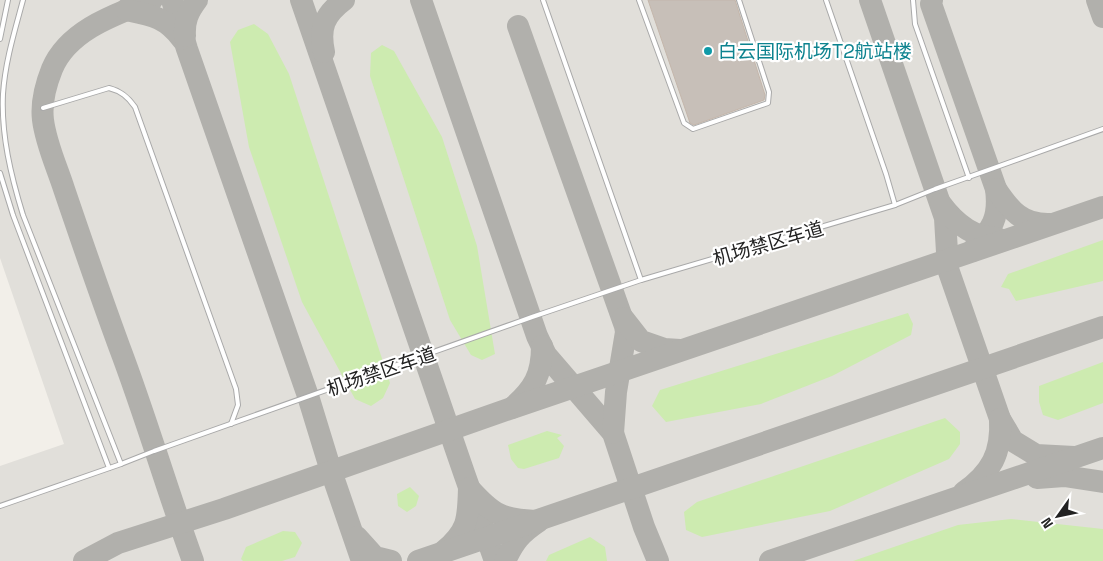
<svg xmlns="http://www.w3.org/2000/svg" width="1103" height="561" font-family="'Space Grotesk','Noto Sans SC',sans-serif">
<rect width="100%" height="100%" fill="#f2efe9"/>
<path fill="#e1dfda" d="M0,0h1103v561h-1103v-95l64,-22 -64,-186z"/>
<g fill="#cdebb0">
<path d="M254,24l14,10 21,40 101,309 -7,15 -12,8 -16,-7 -53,-97 -53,-155 -19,-105 8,-12z"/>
<path d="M382,45l12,6 48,86 35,109 18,108 -13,6 -11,-5 -21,-35 -80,-244 1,-23z"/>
<path d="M1103,240v41l-87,20 -7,-12 -8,-2 7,-13z"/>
<path d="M908,313l5,11 -2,11 -79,41 -71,28 -95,18 -14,-16 8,-16z"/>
<path d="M1103,362v41l-45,17 -15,-5 -4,-13v-16z"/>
<path d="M945,418l15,14v12l-11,15 -119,52 -128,26 -16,-7 -2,-18 13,-10z"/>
<path d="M547,431l15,4 -5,3 7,8 -5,12 -35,11 -6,-1 -7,-9 -3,-14z"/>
<path d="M410,487l9,9 -3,10 -9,6 -9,-6 -1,-12z"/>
<path d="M1011,519l92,10v32h-250l105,-36z"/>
<path d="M283,531l12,1 7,11 -7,14 -13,4h-39l-2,-2 5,-12z"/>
<path d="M590,537l15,10 2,14h-61l3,-6z"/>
</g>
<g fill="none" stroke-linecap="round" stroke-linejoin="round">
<g stroke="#b1b0ac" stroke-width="22">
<path d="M152,0c-36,14 -84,30 -100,69 -6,15 -11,35 -9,51 3,24 14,47 21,69 18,53 36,105 55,157 27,71 48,144 74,215"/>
<path d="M172,0l15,49 121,347 23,75 31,90"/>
<path d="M301,0l163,473 31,88"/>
<path d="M421,0l116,336 9,19 67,78 31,94 14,34"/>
<path d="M870,0l75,218 3,51 52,150 13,22 23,14 38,2"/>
<path d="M932,0l-1,4 65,185c4,31 -5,40 -24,62"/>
<path d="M1097,0l6,17"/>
<path d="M127,9l-1,1c25,5 40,7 56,29"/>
<path d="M518,26l107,300 1,6 -10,60 -3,41"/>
<path d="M185,36c-1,-15 3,-24 12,-36"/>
<path d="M324,52c-5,-24 0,-37 20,-52"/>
<path d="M996,189c14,21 26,36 54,35"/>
<path d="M941,204c14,19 32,34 56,34"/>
<path d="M623,318l18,23 23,8 16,1"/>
<path d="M512,408c22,-19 30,-33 30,-62"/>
<path d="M1037,478l27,-2 39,6"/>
<path d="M964,492c27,-19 38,-39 36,-73"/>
<path d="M357,537l18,20 16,4"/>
<path d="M444,551c25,-21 24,-33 25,-63 24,27 33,32 70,33 -18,12 -25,20 -34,40"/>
<path d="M84,561l34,-18 106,-34 288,-101 591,-201"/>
<path d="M418,561l685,-234"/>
<path d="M770,561l333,-113"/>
</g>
</g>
<path fill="#c7bfb8" stroke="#c4b6ab" d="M648,0h87l30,95 -1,5 -70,25 -4,-2z"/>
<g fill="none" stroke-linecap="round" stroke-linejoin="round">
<defs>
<g id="lane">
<path d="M23,0c-8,30 -18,62 -20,94 -2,41 8,82 20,121l98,249"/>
<path d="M639,0l45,123 9,6 75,-26 1,-11 -30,-92"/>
<path d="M826,0l60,174 9,31"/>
<path d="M913,0l2,24 54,154"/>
<path d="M0,39l8,-39"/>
<path d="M43,108l66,-20c12,3 19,9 26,19l101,282 2,16 -7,19"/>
<path d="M0,173l13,42 96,253"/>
<path d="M641,280l254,-75 40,-16 168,-60"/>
<path d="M0,506l121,-42 33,-13 378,-134 109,-37 -98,-280"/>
</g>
</defs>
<use href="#lane" stroke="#a9a9a9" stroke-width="6"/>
<use href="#lane" stroke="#fff" stroke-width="4"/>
</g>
<circle fill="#0f9aa8" stroke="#fff" stroke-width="2" cx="708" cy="51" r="5"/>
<g text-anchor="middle" stroke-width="4.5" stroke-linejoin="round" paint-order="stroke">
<g font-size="19" fill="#0d838f" stroke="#fff" text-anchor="start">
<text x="718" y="58">白云国际机场T2航站楼</text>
</g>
<g font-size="19" fill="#222" stroke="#fff">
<text transform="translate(768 243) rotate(-16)" y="7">机场禁区车道</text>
<text transform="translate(381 371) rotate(-19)" y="7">机场禁区车道</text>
</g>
</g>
<g transform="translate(1058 516) rotate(237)" stroke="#ffffff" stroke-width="4" paint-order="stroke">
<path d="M0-4L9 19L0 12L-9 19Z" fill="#222222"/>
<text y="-8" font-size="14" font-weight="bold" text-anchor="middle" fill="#222222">N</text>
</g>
</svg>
